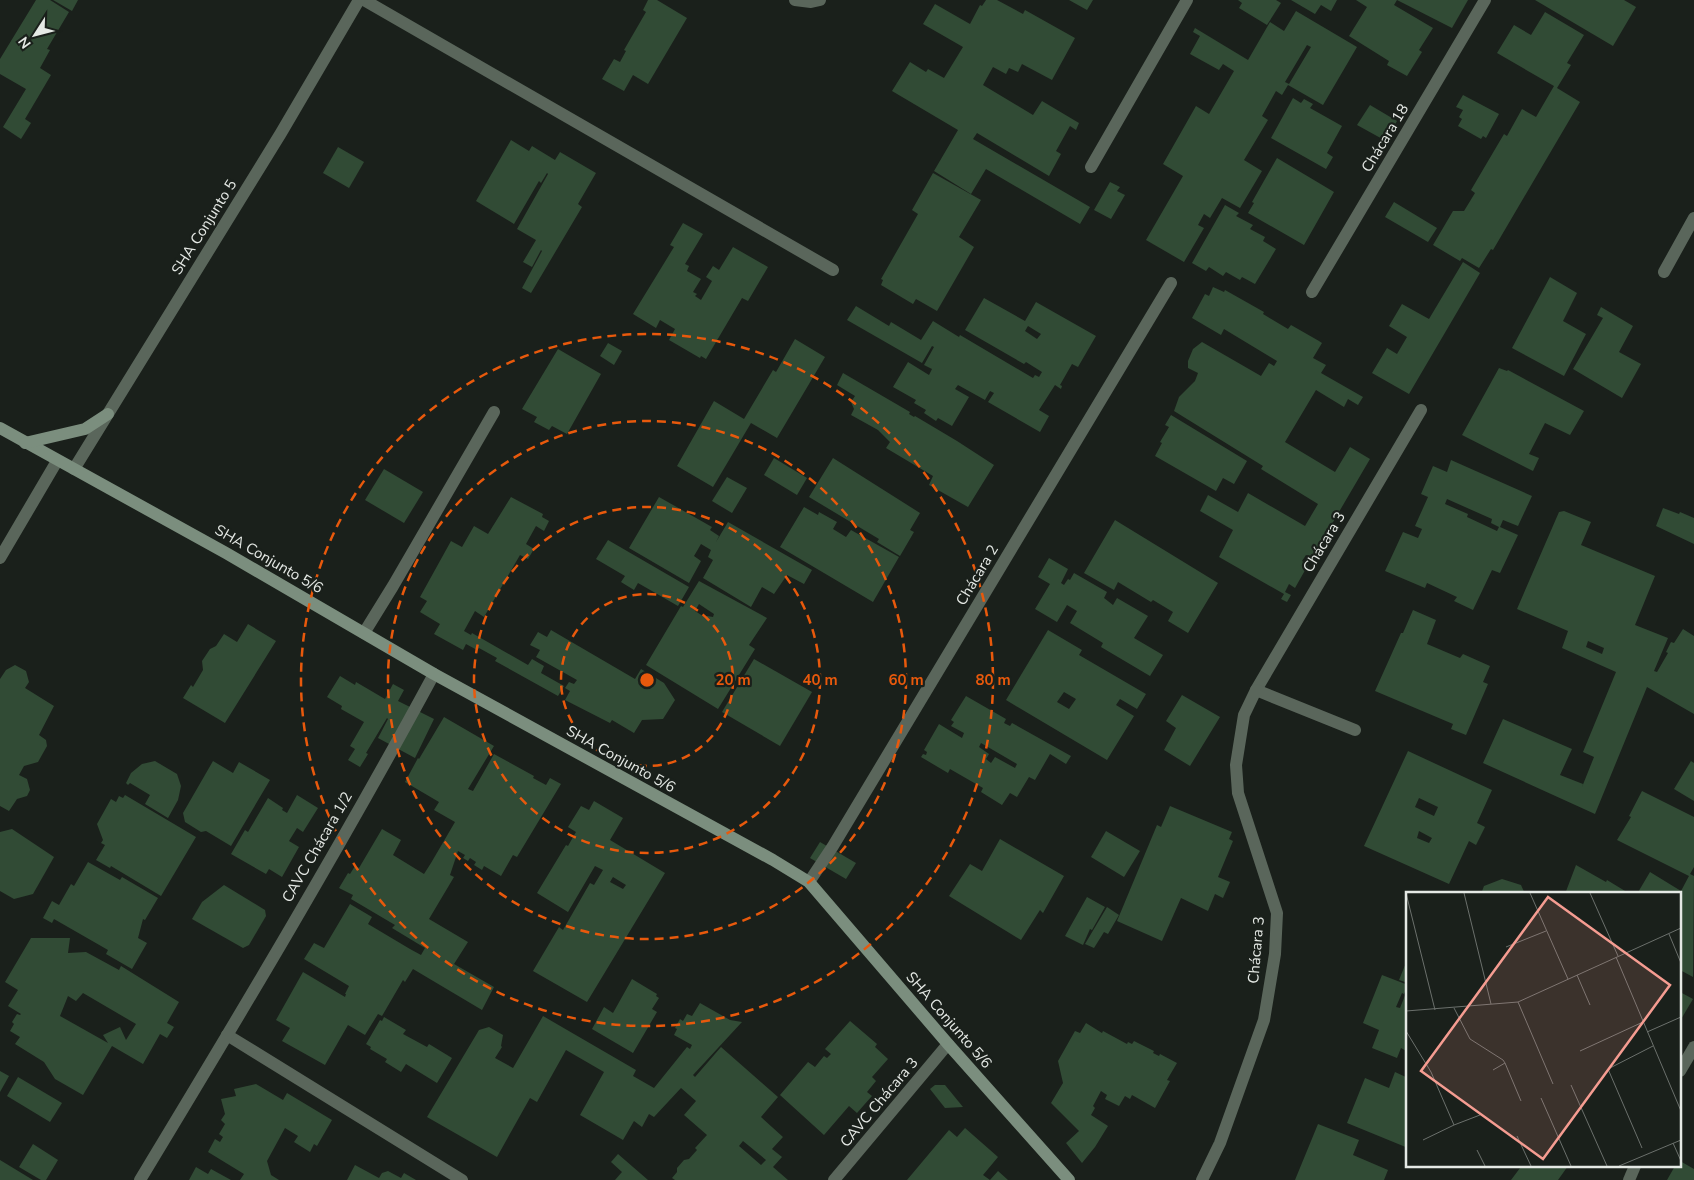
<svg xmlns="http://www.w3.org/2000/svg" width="1694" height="1180" font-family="'Nunito Sans',sans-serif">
<rect width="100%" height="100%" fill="#1a201b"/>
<g fill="#314b35" fill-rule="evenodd">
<path d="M36,0h14l19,12 -22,37 3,1 -10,18 11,7 -26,44 6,4 -10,16 -18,-12 23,-38 -26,-15v-15z"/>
<path d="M53,0h25l-6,11z"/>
<path d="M648,0h9l30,18 -39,66 -15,-9 -9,16 -22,-12 12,-20 6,3 6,-11 -2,-1 22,-38 -3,-2z"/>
<path d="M986,0h11l26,14 2,-4 50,28 -23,42 -30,-16 -4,8 -9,-4 -3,6 -13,-7 -10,18 50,30 9,-14 37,22 -3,7 -6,-4 -14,25 5,3 -12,22 -72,-43 -4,6 117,68 -10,17 -94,-55 -15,25 -37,-23 24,-41 -66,-39 18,-29 16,10 2,-3 16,9 19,-31 -40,-23 12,-20 35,20 10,-19 2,1z"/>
<path d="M1069,0h24l-6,10z"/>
<path d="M1238,0h38l5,3 -14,22 -28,-17 3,-5z"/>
<path d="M1291,0h46l-6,11 -10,-6 -6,9z"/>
<path d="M1356,0h41l-3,5 39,23 -14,22 3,2 -15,24 -20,-11 2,-4 -40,-25 18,-29z"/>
<path d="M1397,0h71l-16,28z"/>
<path d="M1535,0h89l12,7 -23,39z"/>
<path d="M1296,11l61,36 -34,58 -35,-20 -6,10 -6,-4 -14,25 6,4 -24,40 18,11 -22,37 -18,-10 -12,20 -6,-4 -6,11 6,3 -20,34 -38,-22 37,-64 -20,-12 33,-58 13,8 25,-43 -11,-7 -4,6 -29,-16 10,-18 -7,-4 2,-4 53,32 22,-38 14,9zM1307,45l4,2 -22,37 -4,-2z"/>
<path d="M1545,12l39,23 -17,28 4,2 -14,23 23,14 -87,148 -2,-1 -12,19 -17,-10 -2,3 -27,-16 20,-34h11l11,-18 -4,-3 33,-56 3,2 15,-27 14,8 18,-31 -57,-33 17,-28 17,10z"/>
<path d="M1463,95l36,19 -13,24 -3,-2 -2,3 -23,-13 4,-7 -3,-2 4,-7 -7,-3z"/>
<path d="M1293,98l8,5 3,-4 9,5 -3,4 32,18 -15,27 6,4 -7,12 -55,-31z"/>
<path d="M1370,105l27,16 -11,20 -29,-16z"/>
<path d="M511,140l18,11 3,-5 23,14 5,-8 36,21 -18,31 4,3 -51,86 -9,-5 20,-37 -1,-1 -9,17 -9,-5 13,-22 -19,-11 31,-55 -1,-1 -6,10 -2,-2 -25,43 -38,-23z"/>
<path d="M338,147l26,15 -15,26 -26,-15z"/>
<path d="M1277,158l57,34 -30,53 -56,-32 6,-10 -2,-1z"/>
<path d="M933,173l48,27 -22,37 15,10 -37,64 -21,-12 -3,5 -32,-19 2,-5 -2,-1 37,-65 -6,-4z"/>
<path d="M1110,182l10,5 -3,4 8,4 -14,24 -17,-9z"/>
<path d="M1394,202l43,26 -9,14 -43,-25z"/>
<path d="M1225,205l14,8 -3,3 17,9 -3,4 15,8 -2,4 13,8 -21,35 -13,-7 -2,3 -14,-8 -3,4 -14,-9 -3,4 -14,-8z"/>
<path d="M683,223l20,11 -18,30 4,2 -2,5 14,8 -8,13 4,2 -2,2 6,4 11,-19 -6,-4 7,-11 6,4 14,-23 35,20 -20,34 -6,-3 -36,61 -5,-3 -1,2 -31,-18 6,-11 -15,-9 -4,8 -23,-14 41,-67 -4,-2z"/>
<path d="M1463,262l17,11 -71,121 -37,-21 15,-25 10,6 10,-17 -18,-11 13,-22 27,15z"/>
<path d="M1550,277l27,16 -14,28 23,13 -22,42 -52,-28z"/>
<path d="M1213,287l11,5 1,-2 39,22 -1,2 25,15 3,-4 28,16 3,2 -9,15 13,7 -5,8 42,24 -5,8 -10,-6 -4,8 -28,-17 -31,52 50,30 15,-25 20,12 -58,99 -6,-3 -4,6 6,4 -13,23 -6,-4 -4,8 6,3 -4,7 -6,-3 3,-5 -65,-37 14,-27 -33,-19 8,-16 30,17 10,-19 57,33 13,-22 -57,-35 2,-3 -89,-55 5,-14 16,-16 3,-8 -10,-5v-7l5,-12 9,-7 59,34 8,-13 5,3 3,-5 -53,-32 -3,6 -29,-17 13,-24 4,2z"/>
<path d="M984,298l41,23 11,-19 60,34 -18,31 -6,-3 -12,21 2,1 -1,3 -6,-4 -16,25 10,6 -9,16 -52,-30 6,-9 -4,-2 -5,9 -27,-15 -3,4 14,8 -17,29 -14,-8 -2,3 -12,-8 2,-3 -12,-7 2,-3 -23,-13 15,-25 21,13 3,-6 -8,-4 10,-18 -2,-1 -10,17 -75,-43 9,-14 33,20 2,-4 30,18 12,-19 26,16 1,-2 73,43 2,-3 4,2 3,-5 -16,-10 -2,2 -59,-34zM1028,326l13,8 -4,5 -12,-8z"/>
<path d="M1601,307l32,19 -14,26 22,12 -19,34 -49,-29 30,-51 -6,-3z"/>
<path d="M795,339l30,18 -48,81 -26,-15 -38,64 -36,-21 37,-65 30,18 29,-49 3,2z"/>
<path d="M608,343l14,8 -8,14 -14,-9z"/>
<path d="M558,349l43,25 -34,60 -15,-8 -3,4 -15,-8 3,-5 -15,-8z"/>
<path d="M1499,368l8,3 1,-1 76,41 -14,24 -25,-12 -16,31 10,4 -6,13 -71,-36z"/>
<path d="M843,373l67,39 -1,2 5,3 1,-1 42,25 37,24 -26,42 -39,-22 4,-9 -47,-28 4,-6 -12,-12 -27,-15 3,-6 -3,-7 4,-6 -18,-11z"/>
<path d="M1171,415l76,46 -13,23 -11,-6 -7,13 -61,-35 7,-13 -2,-1 9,-15 -4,-2z"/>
<path d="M774,458l33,20 -10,17 -33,-20z"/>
<path d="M833,458l87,55 -10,17 4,2 -14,24 -23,-14 2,-3 -70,-42z"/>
<path d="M1451,460l81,36 -14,30 -15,-6 -3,7 18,8 -18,38 -8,-3 -19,40 -19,-9 3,-4 -30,-14 -2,5 -40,-17 18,-39 15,6 4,-9 -7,-3 13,-29 -7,-3 12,-28 14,6zM1447,499l45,20 -1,4 8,4 -2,4 -30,-14 1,-3 -23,-10z"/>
<path d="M384,469l39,23 -19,31 -39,-23z"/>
<path d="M727,477l20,11 -15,25 -20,-12z"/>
<path d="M511,497l32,17 -1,3 7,4 -5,10 -8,-5 -10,18 8,5 -6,10 -8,-4 -36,62 -9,-6 -11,20 7,4 1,-2 56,32 4,-6 12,7 -3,7 23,13 -6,10 -63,-35 2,-3 -18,-10 -2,2 -11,-6 -3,6 -29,-16 6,-10 -20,-12 7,-11 -7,-4 31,-56 11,6 12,-21 14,8z"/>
<path d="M659,497l53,30 -2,3 9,6 -3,6 12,-20 84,48 -8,14 -17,-9 -13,19 -12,-7 -11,20 -48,-29 10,-18 -5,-3 3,-7 -10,-6 -7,12 7,5 -12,22 -60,-35z"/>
<path d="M804,507l14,8 1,-3 18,10 -4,7 13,8 5,-7 48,27 -26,45 -93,-55z"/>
<path d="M1663,508l16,6 1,-2 14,6v26l-38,-18z"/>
<path d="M1564,511l27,11 -10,23 74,31 -20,49 33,13 -14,33 3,1 11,-19 -2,-1 5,-10 3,1 9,-14 11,7v78l-47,-27 -52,127 -112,-51 20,-44 69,30 -12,26 23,9 -1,3 12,-30 -11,-5 33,-80 -54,-24 6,-17 -51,-22 42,-97zM1588,641l16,7 -2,6 -16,-7z"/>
<path d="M1115,520l103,63 -30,50 -20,-12 5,-9 -20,-12 -2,2 -33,-20 -4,8 -30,-17z"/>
<path d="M608,540l81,47 -11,19 -40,-23 -4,7 -13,-8 4,-6 -29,-17z"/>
<path d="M1049,558l19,11 -7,14 3,2 4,-6 2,1 4,-7 33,19 -3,6 9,7 4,-7 31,18 -14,22 29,17 -13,21 -49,-29 2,-4 -33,-20 7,-12 -10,-6 -10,17 -22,-13 15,-25 -12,-7z"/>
<path d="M699,581l68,37 -18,27 6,4 -37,60 -72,-44 35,-59 2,1zM699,604l15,10 -1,3 -6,-1 -1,2 -11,-7z"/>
<path d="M1413,610l23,10 -9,24 33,14 3,-4 27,12 -7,16 5,2 -22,51 -15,-6 2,-5 -78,-33 26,-58h2z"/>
<path d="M248,624l28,17 -51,82 -42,-25 8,-13 2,2 10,-17 -1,-9 8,-12 6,-3 8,-12 13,8z"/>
<path d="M551,630l84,49 6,-10 23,14 11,17 -12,19 -21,1 -8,13 -22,-13 -2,3 -45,-23 5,-9 -5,-3 4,-6 5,2 3,-4 -41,-23 4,-7 -10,-5 8,-13 9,5z"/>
<path d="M1048,630l34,20 -3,5 67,39 -9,15 -17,-10 -4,6 18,11 -27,44 -101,-60zM1064,692l12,7 -7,10 -12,-7z"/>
<path d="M754,659l58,33 -32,54 -58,-34z"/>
<path d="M15,665l11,6 3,11 -4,6 29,18 -15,29 7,5 1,6 -9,16 -14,4 -5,9 8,4 3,11 -3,6 -10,3 -8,12 -9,-5v-127l6,-9z"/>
<path d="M340,676l15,9 1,-3 29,17 8,-15 11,6 -6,11 36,18 -19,39 -37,-20 10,-19 -1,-1 -21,35 2,1 -8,13 -12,-7 7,-11 -5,-3 14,-24 -23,-13 1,-3 -15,-9z"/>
<path d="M1182,695l38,22 -30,49 -26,-16 12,-22 -10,-7z"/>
<path d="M966,696l40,23 -2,4 6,3 2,-3 59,33 -5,8 -16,-10 -15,26 -6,-3 -12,20 -7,-4 -8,12 -21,-13 2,-4 -33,-19 -2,4 -27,-16 2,-3 3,1 1,-3 -3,-2 15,-26 23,14 2,-5 -13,-7 3,-4 -3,-2zM981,743l36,21 -2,4 -20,-11 -4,6 -5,-4 3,-5 -10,-7z"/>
<path d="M444,717l50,29 -26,43 5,2 21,-37 40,22 -1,2 13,7 4,-7 11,6 -44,73 -4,-2 -12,21 -17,-10 -2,4 -8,-5 2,-3 -6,-4 -2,3 -5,-3 2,-3 -7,-4 -8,24 4,2 -25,42 39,23 -14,22 40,23 -12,23 -69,-41 -8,13 -2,-2 -21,36 -4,-2 -13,21 -17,-10 -23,40 -43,-24 8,-13 -14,-8 27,-48 42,25 1,-3h-1l4,-8 -45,-27 10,-16 10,5 26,-44 22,13 -4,7 42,25 11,6 4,-7 -33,-20 3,-3 -44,-26 2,-4 -14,-7 9,-15 2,1 5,-8 4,2 23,-39 19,11 -8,15 31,19 7,-11 24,-41 -21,-12 5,-8 -34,-20 13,-24 1,1z"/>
<path d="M1408,751l84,39 -15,33 8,4 -9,18 -7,-4 -20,43 -85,-38zM1419,798l19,9 -4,9 -19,-9zM1419,831l13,7 -3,5 -12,-5z"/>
<path d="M155,761l22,13 4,12 -3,14 -10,18 -23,-14 5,-9 -20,-12 -2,2 -2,-2 5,-10 11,-9z"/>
<path d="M213,761l20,12 6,-11 31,18 -39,66 -25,-15 -5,1 -16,-10 -2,-9z"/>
<path d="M1691,761l3,2v38l-20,-12z"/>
<path d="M1642,791l52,26v50l-4,7 4,2 -1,101 -13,-7v-76h-43l13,-22 31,19 8,-15 -72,-36 14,-23 -2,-1z"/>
<path d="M125,795l71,42 -35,59 -50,-30 -1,2 -14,-8 9,-15 -4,-2 2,-3 -6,-16 14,-25 5,3 3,-6 4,2z"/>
<path d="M297,795l21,13 -15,24 -6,-4 -8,13 10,6 -17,30 -13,-8 -3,5 -35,-20 14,-24 3,2 20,-34 15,10 -1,2 5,3z"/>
<path d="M594,801l29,17 -13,22 55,33 -78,129 -54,-31 26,-44 4,3 27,-47 4,2 9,-15 -8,-4 -27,46 -31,-19 29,-48 2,1 8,-14 -8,-5 13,-21 8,4zM613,877l13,8 -3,4 -13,-7z"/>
<path d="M1170,806l62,26 -3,7 4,2 -15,36 12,5 -7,16 -8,-4 -7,17 -27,-13 -19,43 -45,-20 40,-96 4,2z"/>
<path d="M12,829l42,28 -21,37 -19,5 -14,-8v-59z"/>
<path d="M1106,831l34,20 -16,26 -33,-20z"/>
<path d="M1000,839l64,37 -21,37 -3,-3 -19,30 -72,-44 21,-32 12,7z"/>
<path d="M820,842l36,21 -10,16 -36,-21z"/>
<path d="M88,862l32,18 2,-3 36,21 -13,22 -2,-1 -5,19 9,5 -15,26 -26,-15 2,-4 -54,-31 -2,4 -9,-5 9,-17 7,4 12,-21 3,2z"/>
<path d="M1576,865l30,17 1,-2 23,14h-65z"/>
<path d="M1502,879l19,6 4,9h-44l3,-8z"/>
<path d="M224,885l41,25 1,6 -17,29 -6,3 -51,-29 10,-17z"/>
<path d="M1087,897l18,10 -13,23 -2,-1 -7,16 -18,-9z"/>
<path d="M1107,907l12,8 -11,19 -4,-2 -10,16 -9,-4z"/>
<path d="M31,938h39l-2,15 18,-1 33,18 2,-4 58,36 -12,21 7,4 -7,11 -7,-4 -17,30 -31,-18 -29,49 -28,-16 -11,-17 -29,-18 5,-7 -10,-6 4,-7 -2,-2 5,-8 3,1 1,-1 -13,-8 10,-16 -13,-8zM83,993l53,31 -10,16 -6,-13 -17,8 5,8 -48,-27 8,-20 8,5z"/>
<path d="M1408,958v25l-9,-3z"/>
<path d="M1382,975l26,10 -4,9 -2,-1 -6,14 4,1 6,-15 2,1v58l-7,-4 -4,10 -25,-10 7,-18 -16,-7z"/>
<path d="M632,979l25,15 -1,2 3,2 -7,11 5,3 -24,41 -41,-24 12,-22 9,6z"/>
<path d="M1680,992l13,7 -13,22z"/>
<path d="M700,1003l30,17 12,2 -49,53 2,2 26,-30 57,50 -17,20 22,20 -11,12 10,8 -9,10 15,13h-113l-3,-2 5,-6v-4l7,-8 5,-1 8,-9 -2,-2 12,-13 -23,-20 12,-14 -15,-13 -27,29 -5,-3 -7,13 -8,-6 -11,19 -43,-25 24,-43 -38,-22 -29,52 -7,-4 -33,59 -70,-40 52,-87 10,-3 14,8 -2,11 1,1 -7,11 18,10 30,-52 93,54 -3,6 21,12 33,-41 3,2 2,-4 -18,-10 3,-6 -2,-1 5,-9 3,2 4,-7 5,2zM743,1141l23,19 -5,5 -22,-19z"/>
<path d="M384,1017l22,13 -3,4 24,13 2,-3 23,14 -15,25 -31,-19 -5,8 -16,-10 2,-3 -17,-10 1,-2 -5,-3 14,-24 2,1z"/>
<path d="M850,1021l27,23 -2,3 13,12 -16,18 4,4 -9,11 5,4 -8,9 -7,8 -8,-7 -25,29 -44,-40 28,-33 7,5 9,-11 3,2 4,-4 -6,-5z"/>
<path d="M1086,1023l16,10 1,-2 24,13 1,-2 4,2 2,-3 20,10 -1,2 6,3 1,-2 17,9 -10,17 3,1 -15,27 -23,-13 -2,4 -5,-3 -6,10 -14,-7 2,-4 -6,-4 -8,15 2,2 -4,7 17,11 -13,21 -13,16 -16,-20 13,-12 -28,-28 12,-20 -5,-22 17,-30 5,2z"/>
<path d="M0,1071l9,5 -9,16z"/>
<path d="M1395,1072l13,6v70l-61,-25 18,-45 24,10z"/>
<path d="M18,1077l44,26 -12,19 -43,-26z"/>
<path d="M256,1084l27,16 4,-7 45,27 -15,26 -3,-2 -4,8 -16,-10 4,-6 -13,-8 -18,33 4,14 8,5h-39l4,-6 -36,-22 7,-13 5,3 3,-5 -4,-3 6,-10 -4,-4 4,-6 -4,-15 15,-3 -2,-7z"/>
<path d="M935,1085h10l18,22 -18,1 -15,-19z"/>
<path d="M1318,1124l41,16 -6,15 35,15 -4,10h-89z"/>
<path d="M965,1128l33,29 -15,18 7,5 8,-9 10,9h-101l42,-50 8,7z"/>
<path d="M33,1144l25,16 -12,20h-5l-22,-13z"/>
<path d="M618,1154l30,26h-33l7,-8 -11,-10z"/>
<path d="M0,1160l33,20h-33z"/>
<path d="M1680,1161l14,8v11h-27l8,-14h5z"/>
<path d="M355,1165l24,13 3,-5 6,-2 13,7 3,-5 12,7h-69z"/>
<path d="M1517,1166h51l-10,14h-47l9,-12z"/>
<path d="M196,1167l12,7 3,-5 20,11h-42z"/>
</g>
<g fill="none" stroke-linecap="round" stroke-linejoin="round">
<g stroke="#5a665b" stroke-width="12">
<path d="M364,0l469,270"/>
<path d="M795,0l16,2 9,-2"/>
<path d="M1091,167l96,-167"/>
<path d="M1664,272l30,-54"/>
<path d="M1312,292l173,-292"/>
<path d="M74,469l207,-336 78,-133"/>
<path d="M0,558l57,-97"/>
<path d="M364,633l29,-47 101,-174"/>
<path d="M1256,690l165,-280"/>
<path d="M809,882l24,-36 338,-563"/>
<path d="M227,1035l235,145"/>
<path d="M1680,1071l14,-24"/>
<path d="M140,1180c101,-167 201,-334 294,-506"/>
<path d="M834,1180l114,-136"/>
<path d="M1202,1180l18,-37 44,-123 11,-66 2,-41 -39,-120 -2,-28 8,-50 12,-25 99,40"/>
<path d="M1629,1180l6,-14"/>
</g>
<g stroke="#7b8e7e" stroke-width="12">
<path d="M0,428l226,125 208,121 339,186 36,22 139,162 121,136"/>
<path d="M25,443l60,-14 23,-15"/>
</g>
</g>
<g fill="none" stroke="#e8590c" stroke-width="2.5" stroke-dasharray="9 6">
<circle cx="647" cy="680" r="86"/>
<circle cx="647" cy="680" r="173"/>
<circle cx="647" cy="680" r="259"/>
<circle cx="647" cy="680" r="346"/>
</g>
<g text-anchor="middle" stroke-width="4.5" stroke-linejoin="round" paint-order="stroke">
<g font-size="15" fill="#e5e9e5" stroke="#1a201b">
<text transform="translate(1385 138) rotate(-59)" y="5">Chácara 18</text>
<text transform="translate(204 227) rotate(-58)" y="5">SHA Conjunto 5</text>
<text transform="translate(1324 542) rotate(-59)" y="5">Chácara 3</text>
<text transform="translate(269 559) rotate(30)" y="5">SHA Conjunto 5/6</text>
<text transform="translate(977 575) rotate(-59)" y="5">Chácara 2</text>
<text transform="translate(621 759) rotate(29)" y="5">SHA Conjunto 5/6</text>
<text transform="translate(317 847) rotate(-60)" y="5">CAVC Chácara 1/2</text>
<text transform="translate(1256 950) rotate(-85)" y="5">Chácara 3</text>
<text transform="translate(949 1020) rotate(49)" y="5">SHA Conjunto 5/6</text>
<text transform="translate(879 1102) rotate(-50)" y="5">CAVC Chácara 3</text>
</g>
</g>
<g transform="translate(1406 892)">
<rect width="275" height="275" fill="#1a201b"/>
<path fill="none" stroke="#6b706c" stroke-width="1" d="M0,1l29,117M58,1l27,111M124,1l38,86M184,1l28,63M263,42l12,29M100,55l40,-16M210,65l65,154M171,83l13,30M112,110l35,82M48,116l16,31 33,21 2,3 -12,7M0,119l112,-9 163,-74M0,139l25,41 23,53 26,-10M241,140l34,-15M174,159l63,-29M99,171l16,38M165,193l36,81M135,206l30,68M111,244l14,30M17,248l31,-15M267,251l8,18M236,256l-34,-79 45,-23M71,258l8,16M213,274l62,-26"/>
<path fill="#f59c91" fill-opacity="0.15" stroke="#f59c91" stroke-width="2.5" d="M142,5l122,88 -127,174 -122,-88z"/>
<rect width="275" height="275" fill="none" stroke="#e5e9e5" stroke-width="2.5"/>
</g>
<circle cx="647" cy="680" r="8" fill="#e8590c" stroke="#1a201b" stroke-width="2.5"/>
<g font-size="15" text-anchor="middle" font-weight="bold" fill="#e8590c" stroke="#1a201b" stroke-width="4.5" stroke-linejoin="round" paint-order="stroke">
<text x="733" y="685">20 m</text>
<text x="820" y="685">40 m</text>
<text x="906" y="685">60 m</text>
<text x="993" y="685">80 m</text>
</g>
<g transform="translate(35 35) rotate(234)" stroke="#1a201b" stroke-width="4" paint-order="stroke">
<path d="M0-4L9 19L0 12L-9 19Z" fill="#e5e9e5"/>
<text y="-8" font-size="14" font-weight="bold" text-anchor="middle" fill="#e5e9e5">N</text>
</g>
</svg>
